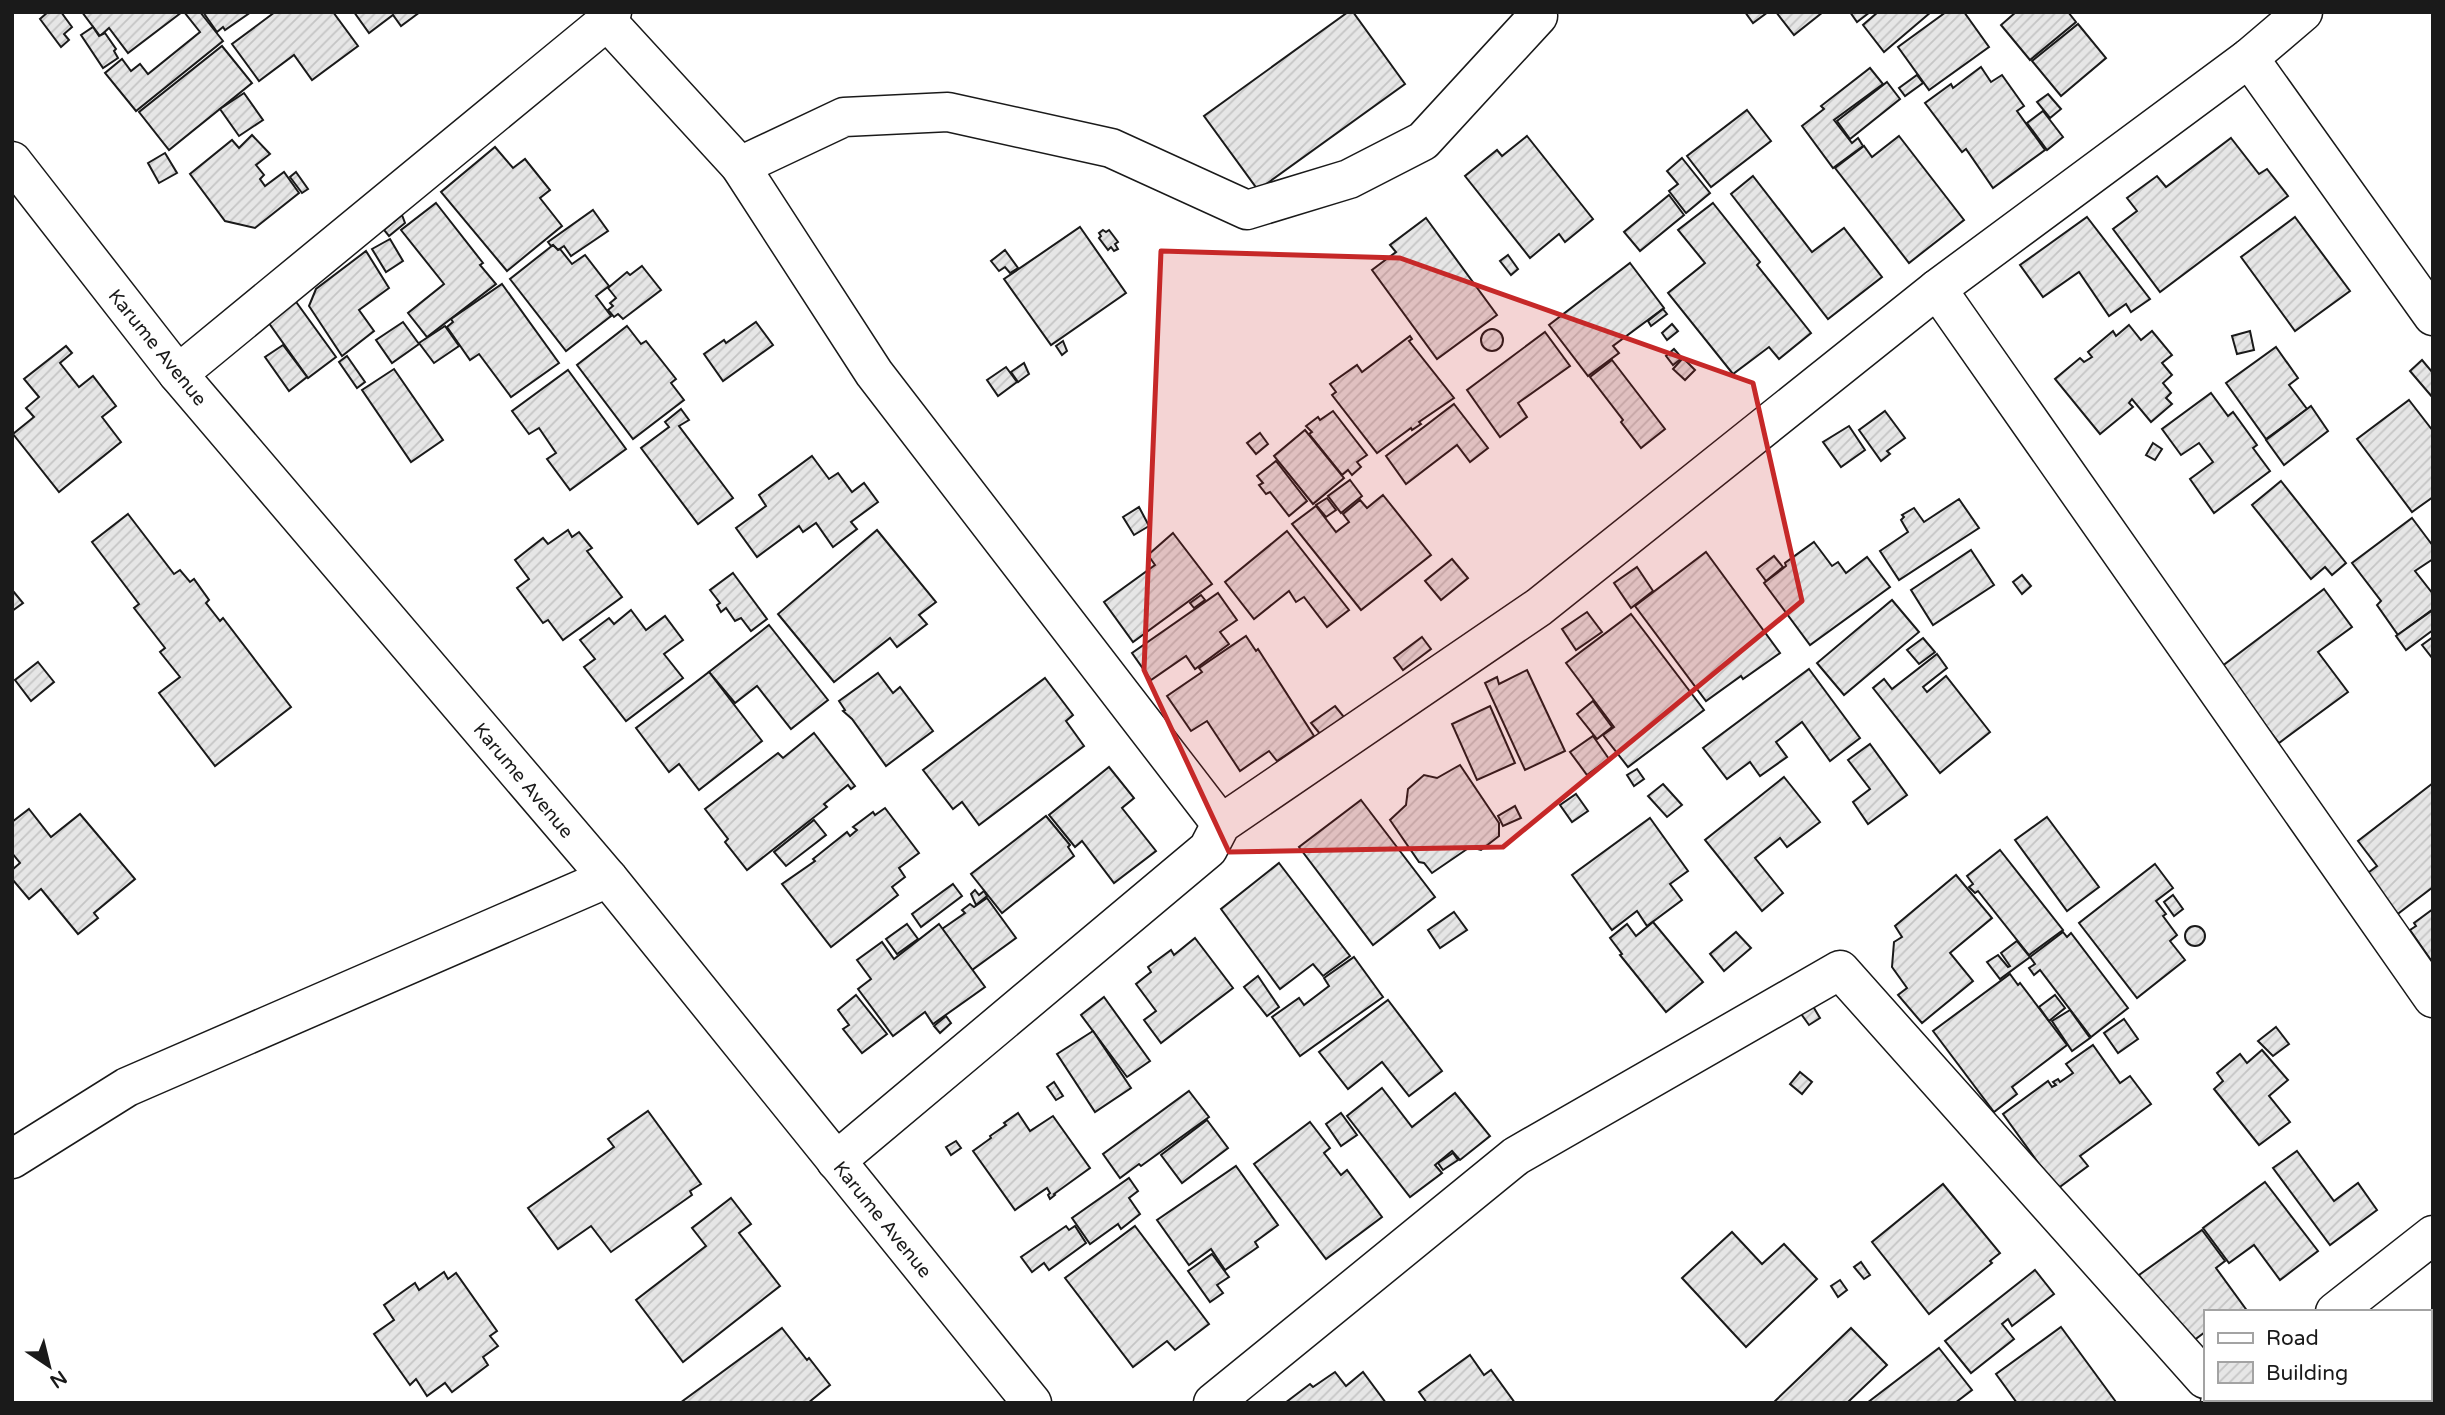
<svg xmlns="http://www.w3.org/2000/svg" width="2445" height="1415" font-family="'Varela Round',sans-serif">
<defs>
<pattern id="building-hatch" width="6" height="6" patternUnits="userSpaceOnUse" patternTransform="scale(1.75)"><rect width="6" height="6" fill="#e6e6e6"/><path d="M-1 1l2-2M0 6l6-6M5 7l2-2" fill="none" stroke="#c5c5c5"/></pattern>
</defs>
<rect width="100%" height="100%" fill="#fff"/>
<g fill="url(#building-hatch)" stroke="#1a1a1a" stroke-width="2">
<path d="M48,12h13l11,15 -8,7 5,6 -8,7 -21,-28z"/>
<path d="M82,12h100l-54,41 -19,-25 -9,8z"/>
<path d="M200,12l23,29 -87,70 -31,-38 17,-14 9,12 9,-7 8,10 52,-42 -15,-19z"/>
<path d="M203,12h48l-26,18 -2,-3 -6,5z"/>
<path d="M275,12h58l25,34 -46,34 -18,-25 -35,26 -27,-37z"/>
<path d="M354,12h66l-19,14 -8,-11 -24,18z"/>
<path d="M1348,12h5l52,72 -147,106 -54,-74z"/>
<path d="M1745,12h23l-15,11z"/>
<path d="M1776,12h47l-29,23z"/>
<path d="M1850,12h20l-13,10z"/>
<path d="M1878,12h53l-47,40 -21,-27z"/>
<path d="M1946,12h18l25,35 -60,43 -31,-43z"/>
<path d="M2016,12h52l8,10 -46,38 -29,-35z"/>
<path d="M2078,24l28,34 -45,38 -29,-35z"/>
<path d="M93,27l6,9 6,-3 11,16 -2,2 4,7 -15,10 -22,-33z"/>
<path d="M222,46l30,37 -83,67 -30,-38z"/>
<path d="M1981,67l10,15 11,-7 22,31 -7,5 28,39 -52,38 -27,-39 -4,3 -37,-49 26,-19 2,4z"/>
<path d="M1870,68l13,16 -49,36 18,23 6,-5 5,8 -30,22 -31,-42 22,-17 -3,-3z"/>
<path d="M1917,75l6,8 -18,13 -6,-8z"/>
<path d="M1887,82l13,17 -50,40 -13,-18z"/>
<path d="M244,93l19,27 -24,16 -19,-27z"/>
<path d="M2048,94l13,15 -11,9 -13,-16z"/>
<path d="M1747,110l24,31 -60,46 -24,-31z"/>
<path d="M2043,111l20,26 -16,13 -20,-27z"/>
<path d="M252,135l18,19 -14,11 8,10 -4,4 5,7 19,-14 15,21 -44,35 -30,-7 -35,-47 42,-34 7,8z"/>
<path d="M1527,136l66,83 -28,23 -6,-8 -29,24 -65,-82 32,-26 5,6z"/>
<path d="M1899,136l65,84 -55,43 -74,-95 29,-22 8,11z"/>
<path d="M2231,138l28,36 8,-5 21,27 -128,96 -47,-63 24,-18 -10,-13 30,-22 9,11z"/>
<path d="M495,147l18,21 12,-9 25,31 -10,8 22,28 -55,45 -66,-79z"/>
<path d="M165,153l12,20 -18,10 -11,-20z"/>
<path d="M1682,158l28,35 -24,20 -17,-22 9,-7 -11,-13z"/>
<path d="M296,172l12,17 -6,4 -12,-16z"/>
<path d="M1753,176l59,76 32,-24 38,49 -54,42 -97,-125z"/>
<path d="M1669,195l15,20 -44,36 -16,-19z"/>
<path d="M436,203l47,60 -3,2 16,19 -69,53 -19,-24 36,-29 -43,-54z"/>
<path d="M1713,203l47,59 -3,3 54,68 -32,26 -10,-12 -36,27 -65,-81 37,-30 -27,-33z"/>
<path d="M593,210l15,21 -37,25 -7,-10 -6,4 -5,-5 -2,1 -3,-4z"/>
<path d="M402,215l3,8 -16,13 -5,-6z"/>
<path d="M2087,217l63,82 -19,13 -5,-8 -17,12 -30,-44 -36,25 -23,-32z"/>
<path d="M2295,217l55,74 -55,40 -54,-74z"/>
<path d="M1426,218l71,97 -60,44 -65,-89 24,-18 -6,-7z"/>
<path d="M1080,227l46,66 -75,52 -47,-66z"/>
<path d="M1103,230l3,2 3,-2 9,12 -3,2 3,5 -4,2 -3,-4 -3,3 -9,-12 2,-2 -2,-3z"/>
<path d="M390,239l13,22 -17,11 -14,-23z"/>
<path d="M553,245l5,5 2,-1 12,15 13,-9 24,31 -13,10 15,20 -45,35 -56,-72z"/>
<path d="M1005,250l13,18 -8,5 -5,-6 -6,4 -8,-10z"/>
<path d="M366,251l23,37 -30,22 15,21 -32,25 -33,-50 7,-17z"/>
<path d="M1508,255l10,14 -7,6 -11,-14z"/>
<path d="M1630,263l34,45 -51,38 6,7 -31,23 -39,-51z"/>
<path d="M642,266l19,24 -38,29 -5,-5 -4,3 -6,-7 5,-4 -3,-3 6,-5 -8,-10 19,-16 3,3z"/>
<path d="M502,284l57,79 -48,34 -32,-43 -9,6 -23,-33 6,-5 -2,-3z"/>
<path d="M294,299l42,58 -28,21 -42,-59z"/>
<path d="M1663,309l4,5 -16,12 -3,-5z"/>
<path d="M403,322l16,22 -27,19 -16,-23z"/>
<path d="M756,322l17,23 -50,36 -19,-27 20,-14 2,3z"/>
<path d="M1672,324l6,7 -11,9 -5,-7z"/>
<path d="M2129,325l12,15 11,-9 20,24 -10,8 10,12 -9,8 8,10 -5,5 6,6 -21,18 -19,-23 -3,4 4,4 -33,27 -45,-55 25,-21 4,4 8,-5 -4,-5 25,-21 3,5z"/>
<path d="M445,326l14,20 -25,17 -15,-20z"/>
<path d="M627,326l14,18 5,-3 30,38 -5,4 13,17 -51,39 -56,-74z"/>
<circle cx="1492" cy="340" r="11"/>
<path d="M2250,331l4,19 -17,4 -5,-18z"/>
<path d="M1545,332l25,34 -52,37 9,14 -27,20 -33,-47z"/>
<path d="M1410,336l2,3 -3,2 45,57 -35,24 2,2 -9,6 -1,-2 -34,25 -45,-58 4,-3 -6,-8 27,-19 5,7z"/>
<path d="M1063,341l4,10 -5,4 -6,-9z"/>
<path d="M283,345l24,32 -18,14 -24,-34z"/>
<path d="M66,346l6,7 -12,10 19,24 14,-11 23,30 -14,11 19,25 -62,50 -46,-58 21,-17 -8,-9 13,-11 -15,-18z"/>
<path d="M2276,347l22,31 -9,7 18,24 -41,30 -40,-56z"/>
<path d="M1674,349l8,9 -9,7 -7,-9z"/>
<path d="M347,356l18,26 -8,6 -18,-26z"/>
<path d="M1683,358l12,12 -10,10 -12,-11z"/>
<path d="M1612,360l53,69 -24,19 -20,-26 2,-2 -33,-43z"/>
<path d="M2422,360l11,13v25l-23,-27z"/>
<path d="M1024,363l5,11 -11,8 -7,-10z"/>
<path d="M1006,367l11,15 -19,14 -11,-16z"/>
<path d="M394,369l49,71 -32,22 -49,-72z"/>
<path d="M568,370l58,79 -56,41 -23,-31 9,-6 -17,-25 -10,6 -17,-23z"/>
<path d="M2211,393l17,23 5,-4 24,33 -4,3 17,23 -56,42 -24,-34 23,-17 -14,-19 -18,12 -19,-26z"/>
<path d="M2409,400l24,31v66l-21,15 -55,-73z"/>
<path d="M1454,404l34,44 -18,14 -13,-17 -51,39 -20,-28z"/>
<path d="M2311,406l17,25 -44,34 -18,-25z"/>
<path d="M681,409l8,11 -10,6 54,72 -35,26 -57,-76 28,-21 -4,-5z"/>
<path d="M1333,411l34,44 -10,7 4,5 -9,8 -4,-5 -6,5 -33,-41 3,-2 -6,-6 12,-9 2,3z"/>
<path d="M1885,411l20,27 -18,13 3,3 -9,7 -22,-31z"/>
<path d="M1849,426l16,24 -24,17 -18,-25z"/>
<path d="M1305,430l39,48 -31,26 -39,-48z"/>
<path d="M1260,433l8,11 -12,10 -9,-11z"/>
<path d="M2153,443l9,6 -7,11 -9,-5z"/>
<path d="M812,456l17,23 9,-6 14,19 12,-9 14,19 -27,20 6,7 -24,18 -17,-24 -13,9 -4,-6 -42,31 -21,-29 30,-22 -7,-11z"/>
<path d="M1276,461l31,40 -18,15 -19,-24 -4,2 -7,-9 4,-2 -6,-7z"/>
<path d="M1350,480l12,16 -21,17 -13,-17z"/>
<path d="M2281,481l65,82 -14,12 -7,-8 -14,12 -59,-74z"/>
<path d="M1383,495l48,60 -70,55 -69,-86 24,-18 20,26 13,-10 -6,-8 17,-14 7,8z"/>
<path d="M1327,498l9,12 -10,7 -10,-12z"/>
<path d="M1959,499l20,29 -80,52 -19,-29 28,-19 -7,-12 3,-3 -2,-2 12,-7 10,14z"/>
<path d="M1139,507l10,19 -15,9 -11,-18z"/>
<path d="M128,514l46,60 6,-4 10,12 4,-3 15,21 -3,3 14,18 3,-3 68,89 -76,59 -56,-73 21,-16 -20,-25 5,-4 -31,-40 5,-4 -47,-62z"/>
<path d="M2412,518l21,28v13l-18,12 18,23v15l-35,26 -21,-30 4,-4 -29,-38z"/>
<path d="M568,530l4,7 7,-5 13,16 -5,3 35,46 -59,43 -15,-20 -5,3 -26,-35 12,-9 -14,-19 28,-22 5,6z"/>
<path d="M877,530l59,72 -17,13 8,9 -30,23 -7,-9 -56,44 -56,-68z"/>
<path d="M1287,531l62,79 -22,17 -23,-30 -8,5 -7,-11 -35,28 -29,-37z"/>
<path d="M1173,533l39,51 -79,58 -29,-40 51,-37 -7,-10z"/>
<path d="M1814,542l18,24 6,-4 8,11 21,-16 23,30 -80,58 -46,-62 22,-17 -1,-3z"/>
<path d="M1971,550l23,35 -61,40 -22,-35z"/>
<path d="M1706,552l74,101 -37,26 -2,-3 -35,25 -71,-95z"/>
<path d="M1774,556l9,11 -17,14 -9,-12z"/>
<path d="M1452,559l16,19 -27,22 -16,-19z"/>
<path d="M1637,567l16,24 -22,17 -17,-25z"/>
<path d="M733,573l34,46 -16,12 -10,-13 -6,3 -9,-13 -5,4 -4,-7 3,-2 -10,-13z"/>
<path d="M2022,575l9,11 -9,8 -9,-12z"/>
<path d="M2324,589l28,38 -34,25 30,40 -69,51 -58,-76z"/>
<path d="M13,591l10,12 -11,8v-19z"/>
<path d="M1218,593l19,27 -17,12 9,12 -34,25 -9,-13 -35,24 -19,-27z"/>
<path d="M1201,595l4,5 -11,8 -4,-5z"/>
<path d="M1892,600l27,32 -75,63 -27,-32z"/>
<path d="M631,610l15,20 19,-14 18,24 -19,14 19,24 -57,43 -42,-54 11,-8 -15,-19 29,-22 5,6z"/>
<path d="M2433,610v20l-27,20 -10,-14z"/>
<path d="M1587,612l15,20 -26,18 -14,-21z"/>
<path d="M1631,614l73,96 -76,57 -25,-32 11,-8 -48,-64z"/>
<path d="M769,625l59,75 -37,29 -34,-43 -22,17 -26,-31z"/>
<path d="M1246,636l10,15 2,-2 56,87 -37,25 -8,-10 -29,20 -33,-50 -16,10 -24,-35 35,-24 -3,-4z"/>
<path d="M1422,637l9,12 -28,21 -9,-12z"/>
<path d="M2433,637v22l-11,-14z"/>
<path d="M1923,638l12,14 -16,12 -12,-14z"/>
<path d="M1937,654l10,14 -24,19 4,5 19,-16 44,56 -50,41 -67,-85 11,-9 8,10z"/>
<path d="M38,662l16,20 -23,19 -16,-21z"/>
<path d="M1809,669l51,69 -30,23 -28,-39 -26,20 11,15 -27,19 -10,-14 -23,17 -24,-31z"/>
<path d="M1527,670l38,81 -40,19 -40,-87 12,-6 2,7z"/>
<path d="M709,672l53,69 -63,49 -20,-26 -10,8 -33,-44z"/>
<path d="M878,673l15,20 7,-6 33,44 -47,35 -34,-47 -9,-8 2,-1 -6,-9z"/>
<path d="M1045,678l28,37 -7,6 18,25 -105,79 -17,-23 -9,7 -30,-39z"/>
<path d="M1593,701l19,26 -15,12 -20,-25z"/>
<path d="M1335,706l9,11 -23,18 -10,-12z"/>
<path d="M1490,706l25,57 -38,17 -25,-56z"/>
<path d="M814,733l41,53 -4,3 -3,-4 -24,19 3,3 -80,63 -22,-28 3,-3 -23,-30 73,-56 5,5z"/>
<path d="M1593,736l16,23 -22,16 -17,-23z"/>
<path d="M1870,744l37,51 -39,29 -15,-22 17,-13 -22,-29z"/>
<path d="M1460,765l39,58v13l-18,14 -11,-3 -38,26 -8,-10 -5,-1 -29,-42 16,-15 2,-16 16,-14 13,3z"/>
<path d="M1109,767l25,31 -12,10 34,43 -42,32 -32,-42 -7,6 -26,-32z"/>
<path d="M1637,769l7,10 -10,7 -7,-11z"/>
<path d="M1784,777l36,45 -33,25 -7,-9 -25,20 28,35 -21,18 -57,-71z"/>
<path d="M2433,783v104l-38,29 -31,-40 13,-10 -19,-25z"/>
<path d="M1663,784l19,21 -15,12 -19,-21z"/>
<path d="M1576,794l12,17 -16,11 -12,-17z"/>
<path d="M1361,800l74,97 -62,48 -74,-98z"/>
<path d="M1515,806l6,12 -18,8 -5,-10z"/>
<path d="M885,808l34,45 -20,15 6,9 -13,10 6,8 -67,52 -49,-63 33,-23 -2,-2 34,-27 3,4 7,-6 -4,-3 20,-15 2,3z"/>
<path d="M29,809l22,28 29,-23 55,65 -41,34 4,5 -20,16 -37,-45 -12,10 -17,-20v-9l8,-7 -8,-10v-31z"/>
<path d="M1046,816l24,29 -2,2 6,9 -72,57 -31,-39z"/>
<path d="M2047,817l52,70 -32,24 -52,-71z"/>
<path d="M1650,818l38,53 -18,13 12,16 -35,26 -10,-15 -25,19 -40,-55z"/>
<path d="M814,820l12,15 -40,31 -12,-14z"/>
<path d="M2000,850l63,80 -34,25 -51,-64 -3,2 -6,-6 4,-3 -6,-8z"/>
<path d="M1279,863l71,93 -27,20 -10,-12 -33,25 -59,-80z"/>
<path d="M2155,864l18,24 -17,13 10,13 -3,2 14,19 -7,6 15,19 -48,38 -58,-75z"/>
<path d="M1956,875l36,43 -42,35 23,28 -51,42 -24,-28 9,-7 -15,-21 2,-25 8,-5 -7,-11z"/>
<path d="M953,884l9,12 -41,31 -9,-13z"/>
<path d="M975,890l4,5 5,-4 3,5 -11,9 -5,-11z"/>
<path d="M2173,895l10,14 -9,7 -10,-14z"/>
<path d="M987,898l29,40 -44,32 -30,-41 23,-16 -3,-3 8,-6 4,3z"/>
<path d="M2433,909v54l-23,-33 6,-4 -2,-3z"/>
<path d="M1454,912l13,18 -27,18 -12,-18z"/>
<path d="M1653,922l50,60 -37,30 -46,-57 2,-1 -12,-16 17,-14 9,12z"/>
<path d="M907,924l11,15 -21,15 -11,-15z"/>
<path d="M939,924l46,63 -52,37 -8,-12 -32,24 -35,-47 13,-10 -14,-19 25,-18 12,17z"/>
<circle cx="2195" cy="936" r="10"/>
<path d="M1736,932l15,16 -27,23 -14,-17z"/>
<path d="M2063,932l4,5 4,-4 57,75 -37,29 -51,-67 -6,5 -5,-7 6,-4 -5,-7z"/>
<path d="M1195,938l38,50 -72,55 -17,-23 12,-9 -20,-27 15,-12 -3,-5 23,-17 3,5z"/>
<path d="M2017,941l13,16 -30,22 -13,-17 11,-7 10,12 2,-1 -9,-13z"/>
<path d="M1354,957l29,40 -83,59 -28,-39 27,-19 5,7 25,-19 -5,-8z"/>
<path d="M2010,974l8,11 2,-2 47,62 -55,42 5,7 -23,18 -61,-81z"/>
<path d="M1258,976l21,31 -12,9 -23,-29z"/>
<path d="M856,995l31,39 -25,19 -19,-24 6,-4 -11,-15z"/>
<path d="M2055,995l10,13 -16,13 -10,-14z"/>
<path d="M1104,997l46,64 -23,16 -46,-62z"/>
<path d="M1388,1000l54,71 -33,25 -27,-34 -34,27 -29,-37z"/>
<path d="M1811,1003l9,15 -11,7 -10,-14z"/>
<path d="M2070,1010l20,28 -18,13 -20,-30z"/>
<path d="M946,1016l5,7 -11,10 -6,-7z"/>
<path d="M2124,1019l14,20 -20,14 -14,-20z"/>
<path d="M2276,1027l13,17 -16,12 -15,-15z"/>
<path d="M1093,1031l38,57 -36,24 -38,-58z"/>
<path d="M2093,1045l27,38 10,-7 21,28 -71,52 8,10 -31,23 -54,-75 45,-33 4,6 4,-2 -3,-3 5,-3 2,3 13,-9 -7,-9z"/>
<path d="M2262,1050l26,30 -19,16 21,26 -31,23 -45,-56 9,-8 -6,-8 23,-19 7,9z"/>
<path d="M1800,1072l12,10 -10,12 -12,-10z"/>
<path d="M1054,1082l9,14 -7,4 -9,-13z"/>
<path d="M1382,1088l30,39 43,-34 35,43 -30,24 -8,-9 -17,14 7,8 -32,24 -63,-81z"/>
<path d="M1189,1091l20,26 -68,49 -2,-2 -19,14 -17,-24z"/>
<path d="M648,1111l53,73 -11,7 2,4 -81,57 -20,-26 -33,23 -30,-41 86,-61 -6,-8z"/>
<path d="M1018,1113l12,18 23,-15 37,52 -36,26 1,1 -5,4 -2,-4 2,-2 -3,-5 -32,22 -42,-59 18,-13 -1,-2 16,-11 -2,-2z"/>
<path d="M1341,1113l16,22 -16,11 -15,-22z"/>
<path d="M1207,1120l21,28 -46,35 -21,-28z"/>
<path d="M1310,1122l20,26 -6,5 17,22 6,-5 35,47 -56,42 -72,-95z"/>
<path d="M956,1141l5,7 -10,7 -5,-8z"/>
<path d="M2297,1151l37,50 24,-18 19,27 -47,35 -57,-77z"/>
<path d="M1453,1153l5,7 -15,10 -5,-7z"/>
<path d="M1236,1166l42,59 -23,17 3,5 -33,23 -14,-21 -22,16 -32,-45z"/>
<path d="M1129,1178l9,13 -9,7 11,16 -19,15 -3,-5 -28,20 -18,-26z"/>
<path d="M2265,1182l53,69 -38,29 -26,-35 -25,18 -26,-35z"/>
<path d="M1943,1184l57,69 -10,8 2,2 -63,51 -57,-72z"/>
<path d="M731,1198l20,26 -12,9 41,53 -97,76 -47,-62 70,-54 -14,-18z"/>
<path d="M1066,1226l3,4 6,-4 11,17 -37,27 -5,-7 -12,9 -11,-15z"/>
<path d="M1135,1226l74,98 -34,26 -8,-9 -34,26 -68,-89z"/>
<path d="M2202,1230l23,31 -9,7 32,44h-43v20l-16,12 -50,-69z"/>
<path d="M1732,1232l30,32 22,-20 33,35 -71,68 -64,-69z"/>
<path d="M1212,1254l17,23 -12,8 6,8 -13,9 -22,-31z"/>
<path d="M1861,1262l9,13 -6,4 -10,-12z"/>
<path d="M2035,1270l19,24 -42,32 -4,-7 -6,5 12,15 -43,34 -26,-32z"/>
<path d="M444,1272l4,7 8,-6 41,58 -7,5 8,10 -15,11 5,8 -36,27 -7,-9 -18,13 -11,-17 -6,6 -36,-51 20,-14 -10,-15 31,-22 4,7z"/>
<path d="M1840,1280l7,10 -9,7 -7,-11z"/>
<path d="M2061,1327l55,75v1h-99l-21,-29z"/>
<path d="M2433,1327v76h-23l-2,-4h21v-69z"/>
<path d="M782,1328l25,32 2,-2 21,27 -22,18h-128z"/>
<path d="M1851,1328l36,37 -40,38h-74z"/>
<path d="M1939,1348l33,42 -17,13h-88z"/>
<path d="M1470,1355l14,20 7,-5 24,33h-88l-8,-11z"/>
<path d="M1335,1372l11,14 17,-14 23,31h-101l25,-19 3,3z"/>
</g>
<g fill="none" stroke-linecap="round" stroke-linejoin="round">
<defs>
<g id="minor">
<path d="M607,21l133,145 134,207 347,451"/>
<path d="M2249,58l184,258"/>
<path d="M740,166l104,-49 104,-5 163,36 136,62 102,-31 74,-38 115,-125"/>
<path d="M1937,289l496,709"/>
<path d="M178,374l429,-353 5,-9"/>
<path d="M12,1159l115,-72 481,-209"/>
<path d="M836,1161l372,-312 13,-25 318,-217 398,-318 312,-231 54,-46"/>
<path d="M2335,1312l98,-77"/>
<path d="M1213,1403l303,-247 324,-186 365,409"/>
<path d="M2220,1403l4,-4"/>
</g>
<path id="major" d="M12,161l166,213 430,504 424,525"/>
</defs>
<use href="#minor" stroke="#1a1a1a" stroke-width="41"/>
<use href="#major" stroke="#1a1a1a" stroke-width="41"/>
<use href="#minor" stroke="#fff" stroke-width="38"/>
<use href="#major" stroke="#fff" stroke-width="38"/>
</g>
<path fill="#c62828" fill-opacity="0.2" stroke="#c62828" stroke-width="5" stroke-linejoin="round" d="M1161,251l239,7 353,125 49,218 -299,246 -274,5 -85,-182z"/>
<g text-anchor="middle" stroke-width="5" stroke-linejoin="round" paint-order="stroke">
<g font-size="19" fill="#1a1a1a" stroke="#fff">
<text transform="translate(158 347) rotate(51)" y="7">Karume Avenue</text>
<text transform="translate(524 780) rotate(50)" y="7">Karume Avenue</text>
<text transform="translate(883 1219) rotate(51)" y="7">Karume Avenue</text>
</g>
</g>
<rect width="2445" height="1415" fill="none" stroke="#1a1a1a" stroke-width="28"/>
<rect x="2204" y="1310" width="228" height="91" fill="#ffffff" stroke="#a3a3a3" stroke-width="2"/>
<rect x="2218" y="1333" width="35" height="10" fill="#ffffff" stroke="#a3a3a3" stroke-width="2"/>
<text x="2266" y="1345" font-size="21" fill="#1a1a1a">Road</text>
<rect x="2218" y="1362" width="35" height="21" fill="url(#building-hatch)" stroke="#a3a3a3" stroke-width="2"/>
<text x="2266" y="1380" font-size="21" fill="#1a1a1a">Building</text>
<g transform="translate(49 1366) rotate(145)" stroke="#ffffff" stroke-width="5" paint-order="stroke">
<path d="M0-5L12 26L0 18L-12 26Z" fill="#1a1a1a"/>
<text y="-10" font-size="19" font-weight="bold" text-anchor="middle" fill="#1a1a1a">N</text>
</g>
</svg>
